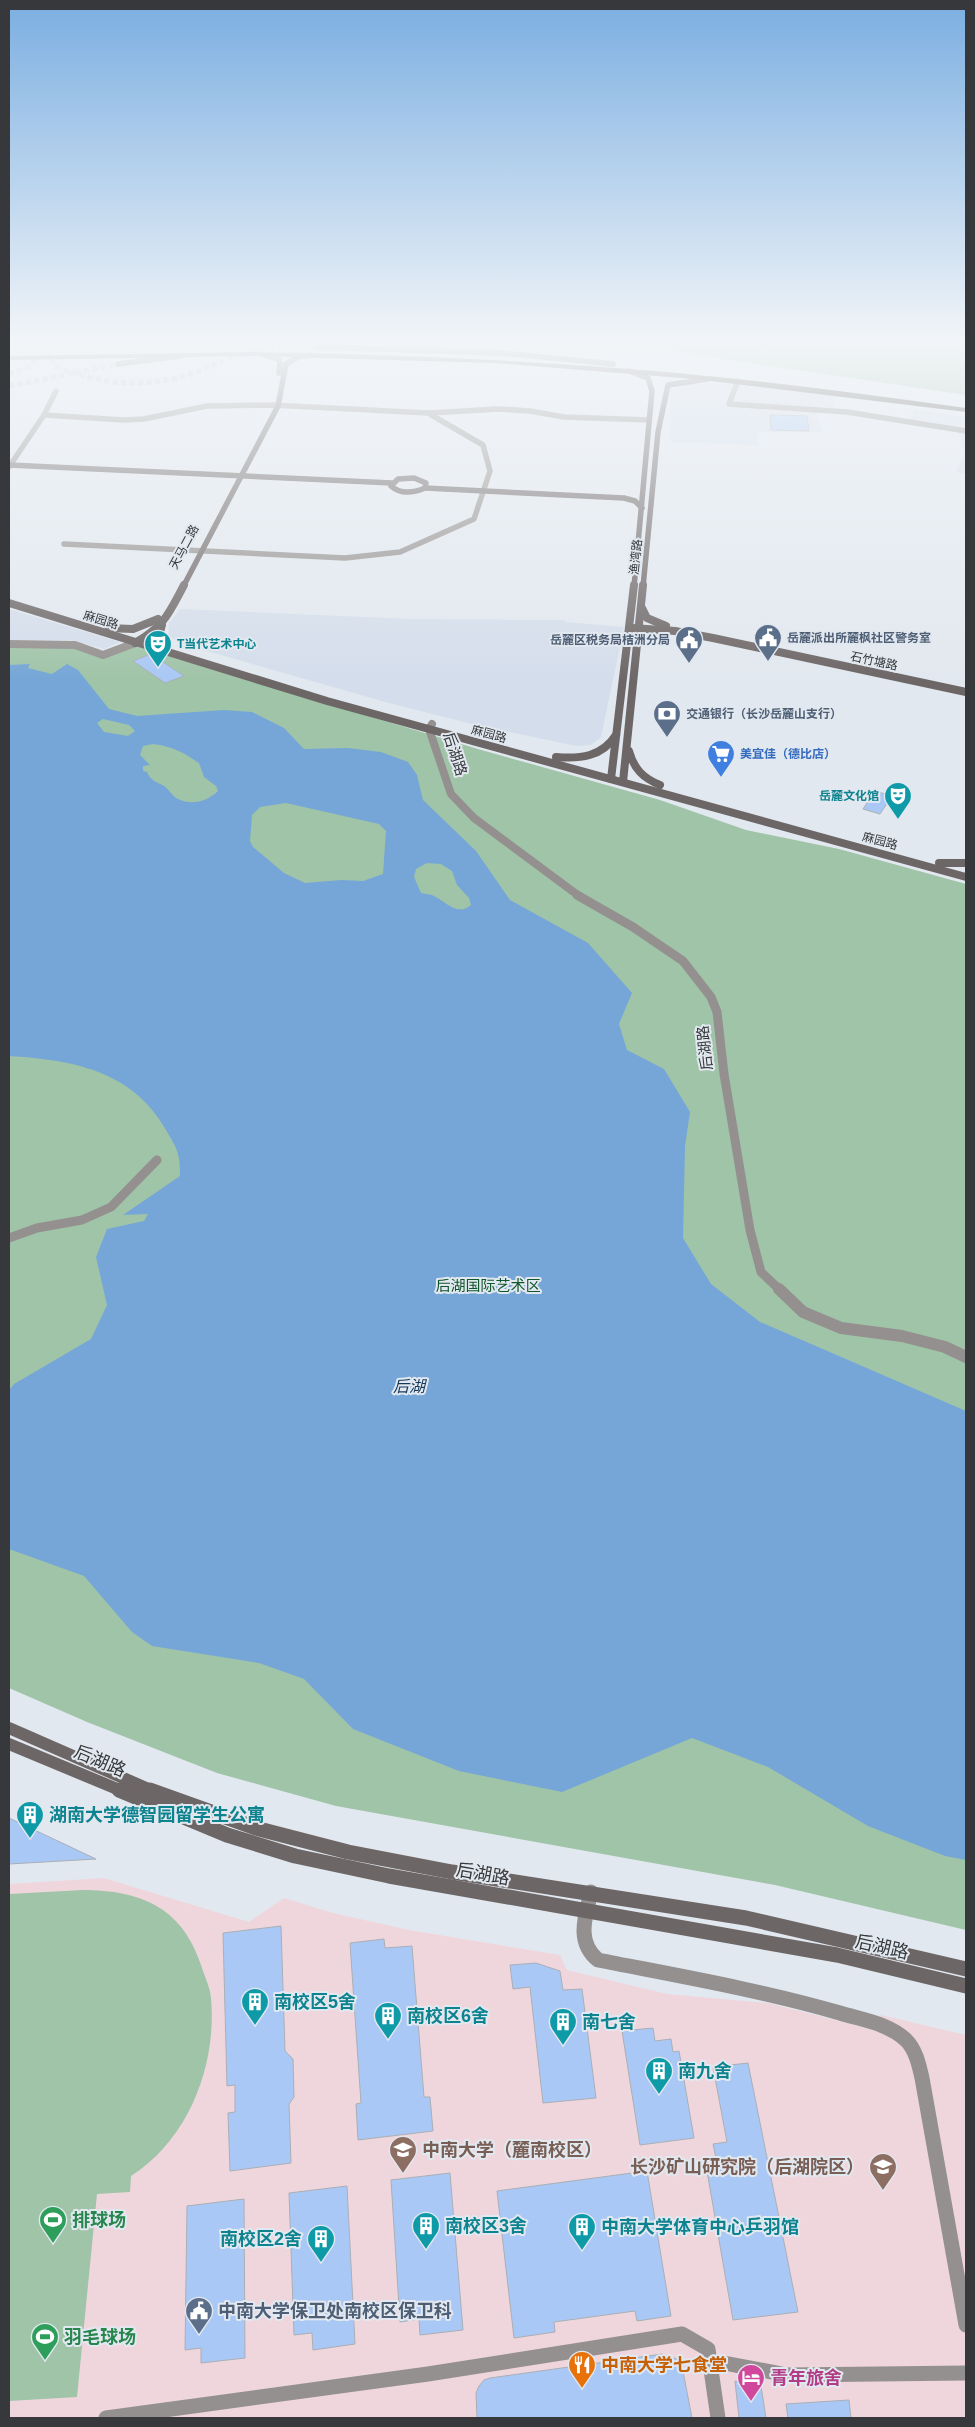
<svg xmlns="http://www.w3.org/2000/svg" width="975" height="2427" font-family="Helvetica,'Noto Sans SC',sans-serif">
<rect width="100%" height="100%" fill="#e2e8ef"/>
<g fill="#d4ddeb">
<path d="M693,383l38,1 104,12 -3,16 -16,-1 7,21h-66l2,13 -89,-3 1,-52z"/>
<path d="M915,409l51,8v57l-10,-2 9,-19 -8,-23 -51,-8z"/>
<path d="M9,609l111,33 -16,7 -33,-9 -62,1z"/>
<path d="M180,609l230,10 155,1v2l59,5 -23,110 -10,8 -15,1 -100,-21 -87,-22 -210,-60 -11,-8 1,-12z"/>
</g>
<path fill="#efd6dd" d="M104,1878l145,44 35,-24 49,15 76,17 151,25 7,15 100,24 101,9 110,28 3,-16 85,20v383h-957v-534z"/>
<g fill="#a0c4a8">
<path d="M608,342h358v53z"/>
<path d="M9,646l64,1 27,10 36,-11 342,103 182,51 86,30 93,19 127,35v1046l-191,-45 -439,-79 -119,-33 -130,-51 -78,-34z"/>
<path d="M83,1890c27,0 57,4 80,20 19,13 31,34 38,55 3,10 9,22 10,33 6,67 -22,141 -80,178l-1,16 -33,2 -20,203 -68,4v-507z"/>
</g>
<path fill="#75a6d7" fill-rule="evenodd" d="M30,664l-2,4 24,6 15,-10 11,6 31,39 28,7 87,-6 28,2 32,16 20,21 44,-1 33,4 27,10 9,13 6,25 53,51 34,49 78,43 44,50 -13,31 8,26 37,19 26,43 -5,34 -2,92 28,46 49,38 206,89v449l-21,-4 -77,-30 -100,-59 -76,-29 -130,54 -103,-21 -106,-42 -49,-50 -45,-16 -107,-17 -20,-14 -48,-56 -75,-27v-159l5,-6 77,-45 16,-34 -11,-48 11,-28 37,-8 4,-7 -25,1 57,-39c0,-24 -3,-27 -14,-46 -34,-60 -94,-70 -157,-74v-391zM103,719l26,6 6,6 -7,5 -24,-4 -7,-9zM153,744c19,2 31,9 46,19l5,14 12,9 2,5c-10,10 -26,15 -40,8 -6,-3 -9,-10 -14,-13 -9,-5 -13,-5 -17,-14l-4,-1v-5l7,-1 -10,-10 3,-9zM286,803l93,21 7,7 -3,43 -20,7 -22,-1 -36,3 -21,-10 -31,-26 -3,-6 2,-26 8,-8zM427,863l14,1 11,7 5,14 12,13 2,7c-14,12 -26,-4 -37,-9 -4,-2 -9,-2 -13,-3l-7,-16 2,-8z"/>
<g fill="#aac8f5" stroke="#aaafb6">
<path d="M770,415l37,1 2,15 -38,-1z"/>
<path d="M151,654l33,22 -19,7 -32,-22z"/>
<path d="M875,791l17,5 -12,18 -17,-5z"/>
<path d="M9,1818l87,41 -87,5z"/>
<path d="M281,1926l4,125 8,8 1,38 -5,7 2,59 -61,8 -2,-58 7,-1v-27l-8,1 -4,-153z"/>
<path d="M384,1939l1,9 27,-2 12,151h6l3,34 -75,9 -2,-36 5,-1 -11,-160z"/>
<path d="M536,1963l24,8 3,19 19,-1 14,109 -53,5 -13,-116 -17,2 -3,-24z"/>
<path d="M653,2028l2,13 16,-2 2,13 6,-1 15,87 -54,7 -18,-114z"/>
<path d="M748,2063l50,249 -65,8 -28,-160 11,-2 -3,-14 14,-2 -14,-75z"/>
<path d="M647,2171l24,145 -34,5 -2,-10 -81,11 1,10 -41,6 -17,-147z"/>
<path d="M450,2173l13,157 -43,5 -1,-16 -19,3 -9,-142z"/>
<path d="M347,2186l8,158 -42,6 -1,-17 -18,2 -5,-142z"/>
<path d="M244,2199l1,159 -44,5v-15l-16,2 2,-144z"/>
<path d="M662,2354l15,5 5,7 10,52h-215l-1,-25 3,-7 5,-6 6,-2z"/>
<path d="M735,2381l26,5 5,32h-27z"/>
<path d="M849,2400l2,18h-63l-2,-14z"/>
</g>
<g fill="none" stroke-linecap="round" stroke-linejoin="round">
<g stroke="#c0c5cb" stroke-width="5.5" stroke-dasharray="5.5 3" stroke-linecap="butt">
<path d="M47,342l7,23c46,21 94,24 142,7 16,-6 30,-14 47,-18 25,-7 50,-7 76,-7"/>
<path d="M9,374l21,-8 17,-18"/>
<path d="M9,386l109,-22"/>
</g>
<g stroke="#94908f" stroke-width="5.5">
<path d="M738,381l-9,23 118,8 119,19"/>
<path d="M56,391l-12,24 80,5 20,-1 63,-13 65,-1 156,8 55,32 7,26 -16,48 -74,33 -55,6 -281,-14"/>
<path d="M429,413l69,-4 32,2 34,6 85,3"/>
<path d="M9,467l35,-52"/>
</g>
<g stroke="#94908f" stroke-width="8">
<path d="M9,644l66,1 28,10 32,-12"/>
<path d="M432,724l-3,5 22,65 23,24 105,78"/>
</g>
<g stroke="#94908f" stroke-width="9">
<path d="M577,895l56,32 50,34 28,36 6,15 7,62 26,156 11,42 19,18"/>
<path d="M9,1238l28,-10 45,-8 29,-13 46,-47"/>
</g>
<path stroke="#94908f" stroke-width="12" d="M779,1289l24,23 38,16 61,8 43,11 21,10"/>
<g stroke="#94908f" stroke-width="15">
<path d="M591,1892c-6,25 -15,50 7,68 81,16 162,30 242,53 22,7 48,10 66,27 10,10 13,25 16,38l44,247"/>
<path d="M710,2363h14l63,12 179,-2"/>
<path d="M106,2418l322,-44 254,-40 26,15 10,69"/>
</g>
<g stroke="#6d6666" stroke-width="5.5">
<path d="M319,347l184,6 110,11"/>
<path d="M261,354l19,6 -1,13"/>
<path d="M118,364l62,-8"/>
<path d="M629,371l19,7 4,13 -18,196"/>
<path d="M9,465l383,18"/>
<path d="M414,478l12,5 -1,5c-12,5 -24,7 -34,-2l7,-7z"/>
<path d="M425,488l199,10 11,3 7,7"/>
<path d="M183,587l95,-181 8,-42 12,-7 12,-2"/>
<path d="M643,587l15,-155 10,-47 40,-6"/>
</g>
<g stroke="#6d6666" stroke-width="8">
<path d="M9,603l318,98 639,176"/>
<path d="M642,608l5,10 19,8"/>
<path d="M162,625l-4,14 8,7"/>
<path d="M107,628l26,1 25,-10"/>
<path d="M633,628l42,3 38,7 253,54"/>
<path d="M135,643c30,-18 33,-28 49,-58"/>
<path d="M629,751c5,18 14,27 31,34"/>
<path d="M556,757c24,2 46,0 60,-22"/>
<path d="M611,779l23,-194"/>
<path d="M623,782l20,-197"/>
<path d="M939,863h27"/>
</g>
<g stroke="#6d6666" stroke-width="12">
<path d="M9,1728l144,63"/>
<path d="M9,1744l113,47"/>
</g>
<g stroke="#6d6666" stroke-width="15">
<path d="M119,1790l108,45 68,21 94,20 448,79 129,31"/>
<path d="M150,1790l109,39 89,23 104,20 294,46 220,51"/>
</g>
<path fill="#514949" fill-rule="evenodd" d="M251,352c135,2 269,8 404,19 104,9 207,23 311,37v4l-272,-33 -200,-16 -243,-7 -242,4v-4z"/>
</g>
<linearGradient id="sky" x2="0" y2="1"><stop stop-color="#7aaee1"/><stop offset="0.5" stop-color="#f2f5f8"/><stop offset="1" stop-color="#f2f5f8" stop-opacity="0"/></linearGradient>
<rect width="975" height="682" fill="url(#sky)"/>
<defs>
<symbol id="civic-pin" viewBox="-11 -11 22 30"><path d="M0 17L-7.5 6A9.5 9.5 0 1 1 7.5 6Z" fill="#5c6f8a" stroke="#e2e8ef"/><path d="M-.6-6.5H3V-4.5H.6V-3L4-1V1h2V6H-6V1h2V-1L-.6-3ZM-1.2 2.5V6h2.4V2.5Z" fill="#fff"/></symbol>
<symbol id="theatre-pin" viewBox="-11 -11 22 30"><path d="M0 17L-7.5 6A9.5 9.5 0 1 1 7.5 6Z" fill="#0f9aa8" stroke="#e2e8ef"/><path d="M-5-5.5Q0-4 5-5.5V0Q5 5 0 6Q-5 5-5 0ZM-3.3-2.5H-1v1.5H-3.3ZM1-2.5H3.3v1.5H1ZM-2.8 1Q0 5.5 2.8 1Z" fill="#fff"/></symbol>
<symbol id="bank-pin" viewBox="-11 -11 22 30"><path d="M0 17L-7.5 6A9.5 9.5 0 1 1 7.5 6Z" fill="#5c6f8a" stroke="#e2e8ef"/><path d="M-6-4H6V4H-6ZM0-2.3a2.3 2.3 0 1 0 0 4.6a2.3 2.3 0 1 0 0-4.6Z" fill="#fff"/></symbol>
<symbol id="supermarket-pin" viewBox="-11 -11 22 30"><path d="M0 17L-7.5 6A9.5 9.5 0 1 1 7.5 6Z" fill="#3f7fe0" stroke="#e2e8ef"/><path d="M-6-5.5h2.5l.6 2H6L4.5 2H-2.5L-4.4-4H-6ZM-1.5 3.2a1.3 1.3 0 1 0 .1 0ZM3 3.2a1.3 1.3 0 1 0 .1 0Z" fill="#fff"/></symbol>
<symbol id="building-pin" viewBox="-11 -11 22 30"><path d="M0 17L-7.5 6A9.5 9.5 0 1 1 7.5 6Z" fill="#0f9aa8" stroke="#e2e8ef"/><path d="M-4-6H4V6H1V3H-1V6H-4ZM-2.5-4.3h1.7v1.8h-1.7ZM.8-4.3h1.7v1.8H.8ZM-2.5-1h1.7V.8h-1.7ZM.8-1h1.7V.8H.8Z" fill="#fff"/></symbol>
<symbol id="university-pin" viewBox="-11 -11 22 30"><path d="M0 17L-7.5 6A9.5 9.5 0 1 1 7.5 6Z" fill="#8d6e63" stroke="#e2e8ef"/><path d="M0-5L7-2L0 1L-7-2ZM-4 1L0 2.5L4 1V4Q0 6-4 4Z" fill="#fff"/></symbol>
<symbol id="stadium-pin" viewBox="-11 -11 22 30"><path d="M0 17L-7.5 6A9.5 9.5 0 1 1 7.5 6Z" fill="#2e9e5b" stroke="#e2e8ef"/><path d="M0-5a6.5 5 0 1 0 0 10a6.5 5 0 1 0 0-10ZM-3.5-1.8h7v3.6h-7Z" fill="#fff"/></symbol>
<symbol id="restaurant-pin" viewBox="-11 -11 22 30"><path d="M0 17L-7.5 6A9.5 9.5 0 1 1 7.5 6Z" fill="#e8710a" stroke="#e2e8ef"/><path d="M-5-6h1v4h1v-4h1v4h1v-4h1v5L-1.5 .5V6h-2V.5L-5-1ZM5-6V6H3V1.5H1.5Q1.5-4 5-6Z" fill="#fff"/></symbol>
<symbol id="hotel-pin" viewBox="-11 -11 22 30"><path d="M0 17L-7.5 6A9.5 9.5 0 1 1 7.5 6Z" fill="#d1479c" stroke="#e2e8ef"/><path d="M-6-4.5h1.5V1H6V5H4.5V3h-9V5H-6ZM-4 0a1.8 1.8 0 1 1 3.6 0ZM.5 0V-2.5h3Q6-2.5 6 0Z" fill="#fff"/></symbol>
</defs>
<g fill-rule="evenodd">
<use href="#civic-pin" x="752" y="622" width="32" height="43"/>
<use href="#civic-pin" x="673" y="624" width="32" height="43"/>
<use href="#theatre-pin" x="142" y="628" width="32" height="43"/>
<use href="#bank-pin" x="651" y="698" width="32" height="43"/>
<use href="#supermarket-pin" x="705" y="738" width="32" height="43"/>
<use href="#theatre-pin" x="882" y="780" width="32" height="43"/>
<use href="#building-pin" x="14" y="1799" width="32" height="43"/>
<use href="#building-pin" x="239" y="1986" width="32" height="43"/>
<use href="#building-pin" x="372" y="2000" width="32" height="43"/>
<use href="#building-pin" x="547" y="2006" width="32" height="43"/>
<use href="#building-pin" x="643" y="2055" width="32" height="43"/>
<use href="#university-pin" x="387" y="2134" width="32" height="43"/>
<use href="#university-pin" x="867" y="2151" width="32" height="43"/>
<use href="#stadium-pin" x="37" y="2204" width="32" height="43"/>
<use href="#building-pin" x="410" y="2210" width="32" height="43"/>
<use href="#building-pin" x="566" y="2211" width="32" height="43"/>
<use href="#building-pin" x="305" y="2223" width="32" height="43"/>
<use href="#civic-pin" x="183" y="2295" width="32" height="43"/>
<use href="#stadium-pin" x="29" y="2321" width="32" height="43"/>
<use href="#restaurant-pin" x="566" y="2349" width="32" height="43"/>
<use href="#hotel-pin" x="735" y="2362" width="32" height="43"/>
</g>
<g text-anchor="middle" stroke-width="4" stroke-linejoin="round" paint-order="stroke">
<g font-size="12" fill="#36383b" stroke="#e2e8ef">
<text transform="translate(184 547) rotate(-62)" y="4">天马二路</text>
<text transform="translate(636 557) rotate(-84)" y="4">渔湾路</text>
<text transform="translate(101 620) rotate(17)" y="4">麻园路</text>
<text transform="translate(874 661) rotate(12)" y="4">石竹塘路</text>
<text transform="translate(489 734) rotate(15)" y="4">麻园路</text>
<text transform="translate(880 841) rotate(15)" y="4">麻园路</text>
</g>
<g font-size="12" font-weight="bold" fill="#4e5e75" stroke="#e2e8ef" text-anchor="start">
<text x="787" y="642">岳麓派出所麓枫社区警务室</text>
<text x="670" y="644" text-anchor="end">岳麓区税务局桔洲分局</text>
<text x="686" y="718">交通银行（长沙岳麓山支行）</text>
</g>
<g font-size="12" font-weight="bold" fill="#0d838f" stroke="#e2e8ef" text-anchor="start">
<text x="177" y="648">T当代艺术中心</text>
<text x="879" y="800" text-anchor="end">岳麓文化馆</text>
</g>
<g font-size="12" font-weight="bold" fill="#366cbe" stroke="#e2e8ef" text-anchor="start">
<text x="740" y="758">美宜佳（德比店）</text>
</g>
<g font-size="15" fill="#36383b" stroke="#e2e8ef">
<text transform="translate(455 754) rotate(72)" y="5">后湖路</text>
<text transform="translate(705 1048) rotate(-96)" y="5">后湖路</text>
</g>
<g font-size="15" fill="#10562d" stroke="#e2e8ef">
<text x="488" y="1291">后湖国际艺术区</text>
</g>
<g font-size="16" font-style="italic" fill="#133859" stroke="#e2e8ef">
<text x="409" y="1392">后湖</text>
</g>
<g font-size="18" fill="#36383b" stroke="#e2e8ef">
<text transform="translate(100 1761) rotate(23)" y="6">后湖路</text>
<text transform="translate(483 1874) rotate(10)" y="6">后湖路</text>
<text transform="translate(882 1947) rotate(13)" y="6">后湖路</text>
</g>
<g font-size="18" font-weight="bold" fill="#0d838f" stroke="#e2e8ef" text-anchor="start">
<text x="49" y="1821">湖南大学德智园留学生公寓</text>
<text x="274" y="2008">南校区5舍</text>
<text x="407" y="2022">南校区6舍</text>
<text x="582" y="2028">南七舍</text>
<text x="678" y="2077">南九舍</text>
<text x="445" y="2232">南校区3舍</text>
<text x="601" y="2233">中南大学体育中心乒羽馆</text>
<text x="302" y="2245" text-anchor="end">南校区2舍</text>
</g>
<g font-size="18" font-weight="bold" fill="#785e54" stroke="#e2e8ef" text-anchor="start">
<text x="422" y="2156">中南大学（麓南校区）</text>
<text x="864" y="2173" text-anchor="end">长沙矿山研究院（后湖院区）</text>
</g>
<g font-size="18" font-weight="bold" fill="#27864d" stroke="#e2e8ef" text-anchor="start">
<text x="72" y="2226">排球场</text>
<text x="64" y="2343">羽毛球场</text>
</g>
<g font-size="18" font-weight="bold" fill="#4e5e75" stroke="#e2e8ef" text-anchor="start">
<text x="218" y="2317">中南大学保卫处南校区保卫科</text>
</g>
<g font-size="18" font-weight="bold" fill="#c56008" stroke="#e2e8ef" text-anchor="start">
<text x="601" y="2371">中南大学七食堂</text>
</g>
<g font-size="18" font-weight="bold" fill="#b23c85" stroke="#e2e8ef" text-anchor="start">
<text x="770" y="2384">青年旅舍</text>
</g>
</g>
<rect width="975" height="2427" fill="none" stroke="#36383b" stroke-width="20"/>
</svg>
